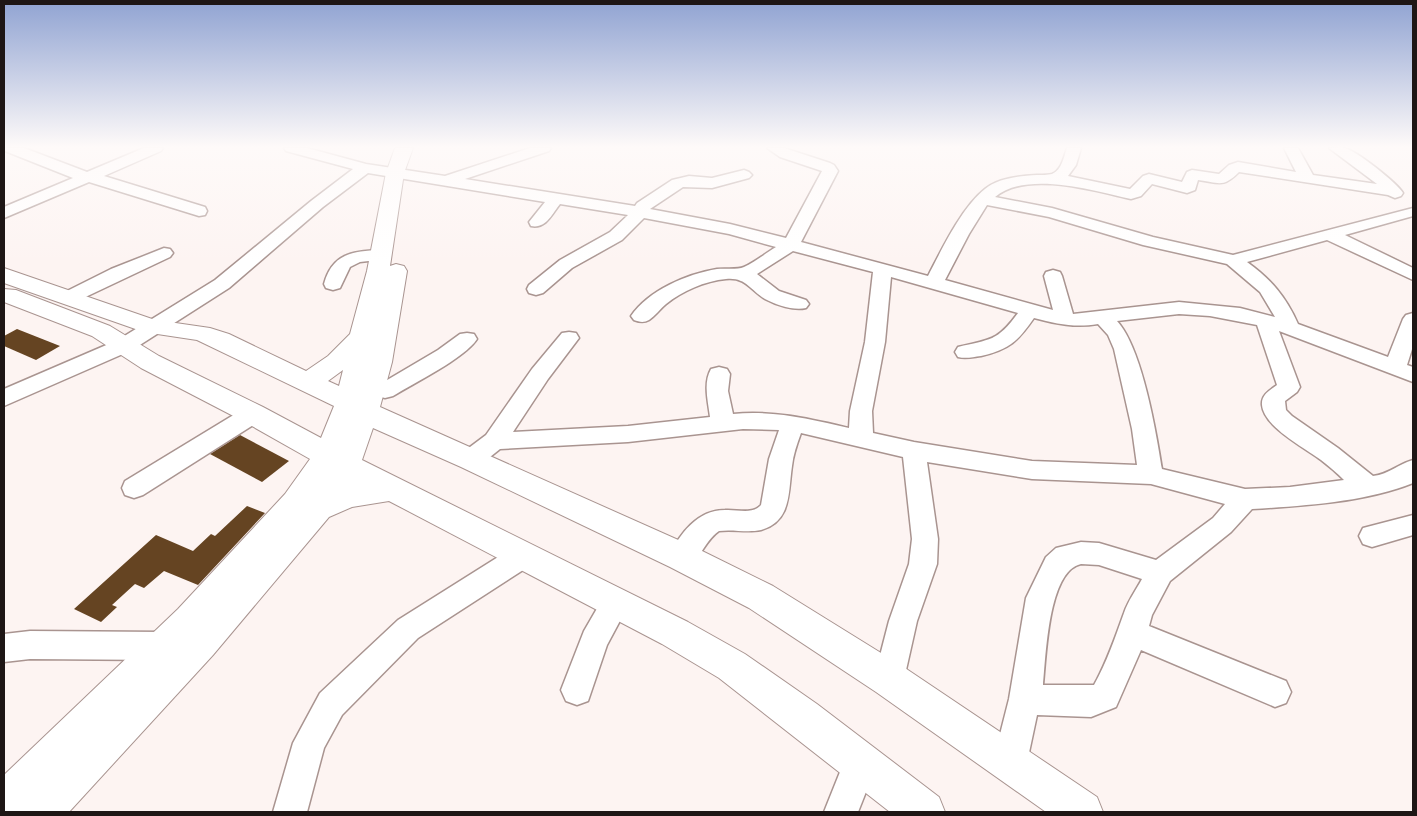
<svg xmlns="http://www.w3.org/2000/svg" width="1417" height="816" font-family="Lato,sans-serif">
<rect width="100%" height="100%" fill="#fdf4f2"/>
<g fill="#654422">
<path d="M17,329l43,17 -24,14 -32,-14v-10z"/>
<path d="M240,435l49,26 -27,21 -52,-28z"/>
<path d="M247,506l18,7 -67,72 -34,-14 -20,17 -9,-4 -23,21 5,2 -16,15 -27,-13 82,-74 37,16 18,-17 4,2z"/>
</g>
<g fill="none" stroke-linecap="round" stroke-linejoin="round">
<defs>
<g id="minor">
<path d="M4,148h20l63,24 57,-24h19l-2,3 -57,25 101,31 2,4 -2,4 -6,1 -110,-34 -85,36v-11l69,-29 -68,-27z"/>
<path d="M284,148h23l59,16 79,12 85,-28h21l-2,3 -84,28 170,27 2,-3 35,-23 17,-4 23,2 32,-8 5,2 3,3 -3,3 -37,10 -29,-1 -33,22 80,15 56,14 36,-67 -42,-14 -13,-9h17l46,15 4,2 4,6 -37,71 127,34c14,-27 34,-69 57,-87 13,-11 35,-13 52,-14 4,0 11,0 15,-1 10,-4 12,-18 15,-26h14l-5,17 -8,11 62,13 13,-13 6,-2 33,8 5,-10 5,-2 27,4 10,-9 9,-3 58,10 -12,-24h14l15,27 64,9 -48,-36c4,0 11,-1 15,0 12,2 53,35 59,45l-2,3 -6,2 -7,-3 -149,-23c-16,16 -19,11 -41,8l-3,10 -8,3 -35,-9 -11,12 -10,3c-36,-8 -104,-29 -136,-2l57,11 101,29 80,18 180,-47v8l-68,19 68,33v12l-86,-40 -80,22c24,17 39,35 51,62l90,33 15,-38 3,-4 7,-2v33l-6,19 6,2v15l-134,-51 21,56 -3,5 -12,9 1,9 6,6 46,32 35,28c17,-2 25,-12 40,-16v23c-47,19 -110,23 -161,26l-21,23 -61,49 -18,34 -3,11 137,55 5,11 -5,11 -11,4 -134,-57 -25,57 -25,10 -54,-2 -10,47 -5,12 -12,5 -12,-5 -5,-12 16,-63 17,-101 20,-41 10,-9 25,-6 18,1 57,17 57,-42 12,-14 -74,-20 -119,-5 -105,-17 11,77 -1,25 -20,57 -13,58 -4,10 -11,5 -11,-5 -4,-10 15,-58 20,-57 3,-25 -9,-82 -102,-24c-4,11 -8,22 -9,33 -4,26 0,55 -31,64 -14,3 -28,-1 -42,1 -19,13 -21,43 -47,34l-4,-8c12,-23 29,-47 57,-47 12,-1 27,5 36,-5l8,-46 10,-29 -36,-1 -115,13 -128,7 -20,16 -9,3 -9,-3 -3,-6 3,-6 24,-18 46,-66 30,-36 7,-1 7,1 3,5 -31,41 -35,53 115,-6 82,-9c-2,-16 -7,-34 1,-48l8,-2 8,2 3,5 -2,17 5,23c40,-4 77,5 116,14l1,-17 15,-69 8,-70 -80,-21 -36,23 22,17 27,9 3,4 -3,4c-12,3 -30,-3 -41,-9 -15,-9 -19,-22 -39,-20 -21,2 -44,12 -60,25 -6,5 -11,12 -17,16 -5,3 -10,2 -15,0l-3,-4c18,-26 56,-42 86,-47 8,-1 20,1 27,-2 11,-5 22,-14 32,-20l-47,-13 -85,-16 -22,22 -50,28 -29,25 -7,2 -7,-2 -2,-4 2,-4 31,-25 50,-28 18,-17 -68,-11c-8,10 -14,25 -29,22l-2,-4 16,-20 -177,-29 -45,34 -94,81 -97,62 -128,56v-17l114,-49 97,-60 96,-79 42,-32 -67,-18zM987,205l62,12 94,28 84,19 33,28 15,25 -35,-9 -61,-6 -106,12 -11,-38 -2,-4 -7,-2 -7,2 -2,4 9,34 -108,-30 24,-46zM891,277l127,36c-21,29 -28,26 -60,34l-3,5 3,5c8,2 15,0 23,-1 29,-7 37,-15 53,-38 23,6 41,10 64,6l10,11 6,14 18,80 5,36 -105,-4 -118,-19 -41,-9 -1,-22 13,-69zM1179,314l31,2 47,9 20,60c-7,5 -16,10 -15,20 2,22 43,43 59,55 8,6 16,13 23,20l-54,7 -45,2 -83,-20c-6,-38 -20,-121 -45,-148zM1081,564l18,1 43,14c-6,11 -14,22 -18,34 -9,25 -17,49 -30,72h-51c3,-29 5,-114 38,-121z"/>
<path d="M164,248l6,1 3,4 -3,4 -93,44 -7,2 -7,-2 -3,-4 3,-4 48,-24z"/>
<path d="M380,250l6,1 3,4 -3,4 -26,3 -10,5 -10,21 -7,2 -7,-2 -2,-4c8,-30 28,-33 56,-34z"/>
<path d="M467,333l7,1 3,5c-12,19 -63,44 -84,57l-8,2 -8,-2 -3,-5 3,-5 61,-36 22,-16z"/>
<path d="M253,406l8,2 3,6 -3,6 -118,75 -9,3 -9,-3 -3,-7 3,-7 120,-73z"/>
<path d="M1413,515v20l-41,12 -9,-3 -4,-8 4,-8z"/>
<path d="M524,544l10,3 3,8 -3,8 -116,75 -76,77 -18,33 -17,64h-34l20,-69 27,-50 78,-73 116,-73z"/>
<path d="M616,590l10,3 4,9 -23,43 -19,56 -11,4 -11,-4 -5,-11 23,-59 22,-38z"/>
<path d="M30,631l133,1 11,4 4,10 -4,10 -11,4 -133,-1 -26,3v-28z"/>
<path d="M860,747l12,5 5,12 -19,48h-34l24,-60z"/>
</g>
<path id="major" d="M395,148h18l-9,25 -14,93 6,-2 8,2 3,5 -15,91 -12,45 314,140 79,39 129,80 195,131 6,15h-57l-170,-120 -127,-84 -79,-41 -209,-100 -88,-39 -11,32 326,162 57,32 72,50 122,93 6,15h-55l-171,-134 -57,-34 -273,-143 -37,6 -23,10 -116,138 -144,157h-65v-37l174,-166 107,-115 25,-35 -67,-38 -102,-53 -49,-32 -88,-34v-13l12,1 94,36 49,30 104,51 58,31 13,-32 -137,-66 -53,-8 -140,-49v-15l151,52 55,8 19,6 77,37 22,-15 22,-22 17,-63 19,-98zM343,370l-4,16 -11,-5z"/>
</defs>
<use href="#minor" stroke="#a99490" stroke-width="3"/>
<use href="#major" stroke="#a99490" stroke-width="2"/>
<use href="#minor" fill="#fff" fill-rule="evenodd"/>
<use href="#major" fill="#fff" fill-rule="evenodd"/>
</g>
<linearGradient id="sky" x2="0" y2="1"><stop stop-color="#90a3d2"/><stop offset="0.56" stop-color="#fefaf9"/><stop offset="1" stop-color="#fefaf9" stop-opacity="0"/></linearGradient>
<rect width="1417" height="262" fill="url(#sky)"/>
<rect width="1417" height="816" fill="none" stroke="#1e1615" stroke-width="10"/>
</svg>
